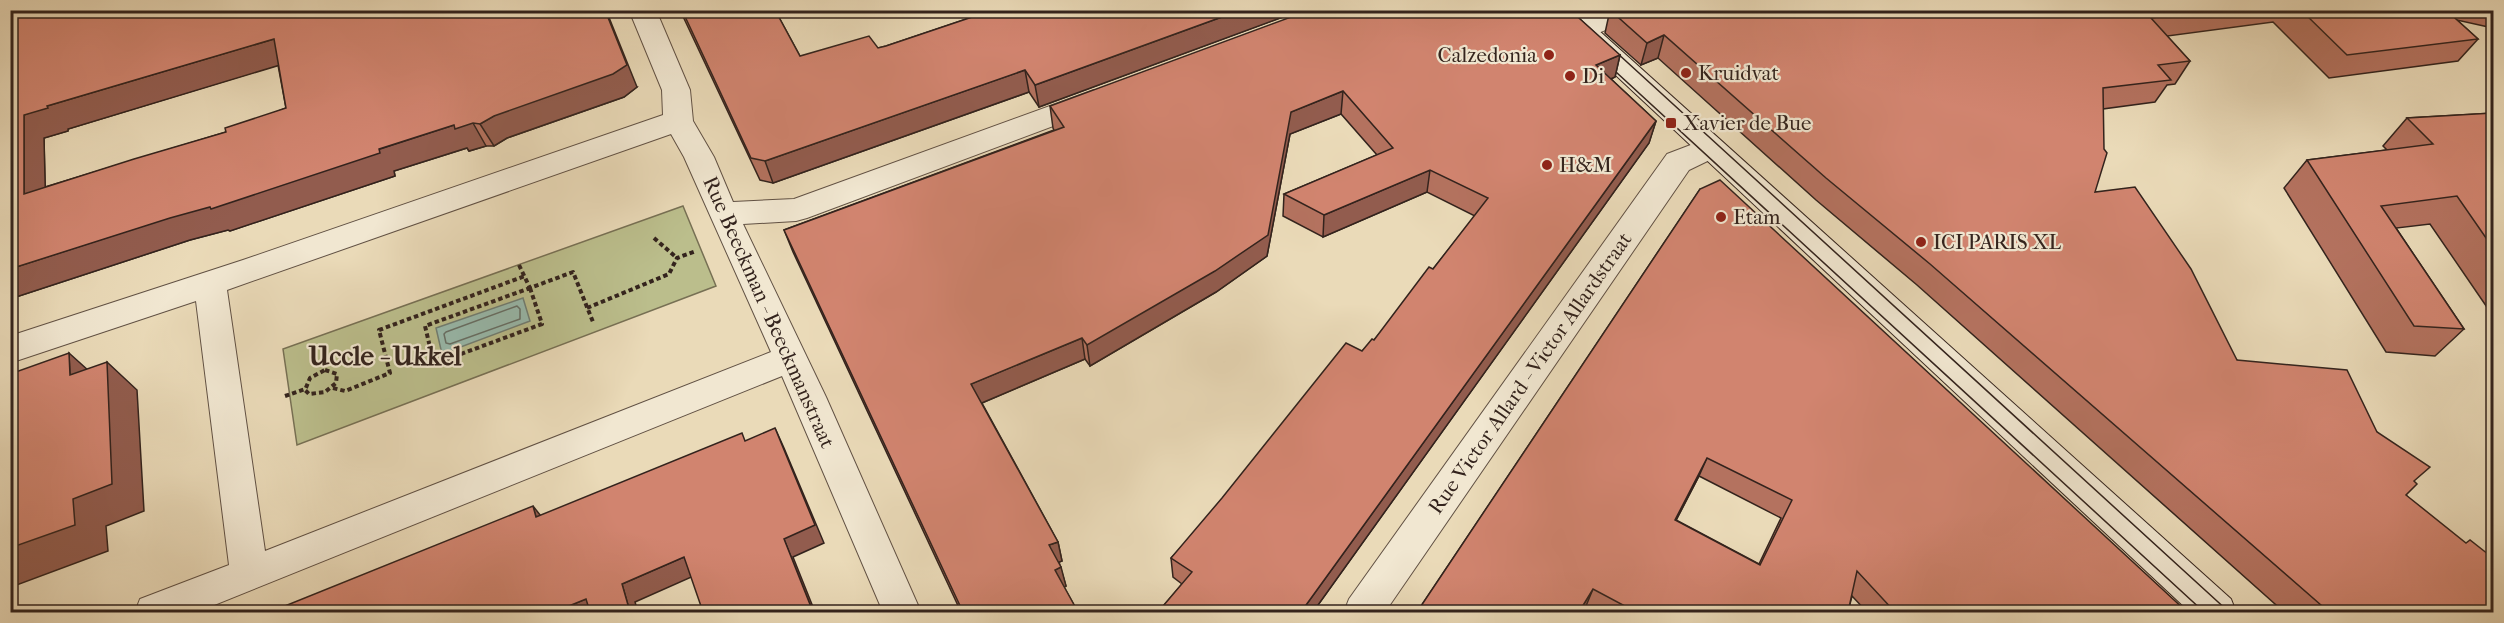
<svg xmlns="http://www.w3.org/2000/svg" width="2504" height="623" font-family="'IM FELL French Canon',serif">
<rect width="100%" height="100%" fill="#eadab8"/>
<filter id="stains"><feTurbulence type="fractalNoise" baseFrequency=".00333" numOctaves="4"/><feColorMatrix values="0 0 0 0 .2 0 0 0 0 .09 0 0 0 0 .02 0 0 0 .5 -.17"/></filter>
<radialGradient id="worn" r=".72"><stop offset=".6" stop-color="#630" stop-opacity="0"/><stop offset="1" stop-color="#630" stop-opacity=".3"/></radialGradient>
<path fill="#bbbe8c" stroke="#777054" stroke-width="1.5" d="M683,206l33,80 -419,159 -14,-96z"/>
<path fill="#98bbae" stroke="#707e74" stroke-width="1.5" d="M523,298l7,23 -88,33 -6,-26z"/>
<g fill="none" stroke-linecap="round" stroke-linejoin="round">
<path stroke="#666f66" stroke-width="1.5" d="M517,306l3,3v10l-70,25 -4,-1 -2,-9 2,-2z"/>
<defs>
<g id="street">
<path d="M629,10h27l34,80 3,31 21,36 19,45 61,-3 300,-109 10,3 4,7 -4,7 -297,111 -11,3 -53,3 83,173 95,215h-38l-101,-236 -585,236h-62l5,-13 89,-34 -33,-264 -186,62v-27l233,-76 420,-145 -1,-25zM671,134l13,23 87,195 -506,199 -38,-261z"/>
<path d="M1601,10h39l-3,6c-20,8 -46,25 -67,19l-4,-6 4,-6z"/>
<path d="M1709,138l11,3 4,7 -4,7 -31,15 -304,442h-41l5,-13 318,-445z"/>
</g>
<path id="secondary" d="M1546,10h30l655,589 5,13h-46z"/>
</defs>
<use href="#street" stroke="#615144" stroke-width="2"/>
<use href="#secondary" stroke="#33231d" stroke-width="2"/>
<g stroke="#33231d" stroke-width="4" stroke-dasharray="4.5 3" stroke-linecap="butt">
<path d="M654,238l23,20"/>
<path d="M519,265l11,23 43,-16 20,50"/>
<path d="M530,288l12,36 -108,40 -9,-38z"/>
<path d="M587,308l82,-34 8,-16 19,-7"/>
<path d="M325,370l12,4 -1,9 -11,9 -16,2 -4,-4 5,-12z"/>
<path d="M333,388l12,3 45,-18 -11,-43 146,-54"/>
<path d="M285,396l20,-7"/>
</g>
<use href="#street" fill="#f1e7d1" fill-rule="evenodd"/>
<use href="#secondary" fill="#f1e7d1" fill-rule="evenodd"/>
<g stroke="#33231d" stroke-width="1.5">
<path d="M1570,10l659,602"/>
<path d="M1604,61l600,551"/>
</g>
</g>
<g fill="#b4725f" stroke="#33231d" stroke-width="1.5" fill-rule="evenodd">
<path d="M10,10l627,77 -13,10 -117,41 -13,8h-8l-17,5 -2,-3 -73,23 1,5 -165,55 -2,-1 -38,10 -180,59zM278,65l8,43 -60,24 -181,55 -1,-49 24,-7v-2z"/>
<path d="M680,10h95l25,46 78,-8 8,-2 107,-36h309l-263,97 -10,-15 -256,91 -13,-3z"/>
<path d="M1579,10h15l-10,5z"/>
<path d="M1610,10h883v18l-36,-8 21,19 -20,22 -129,17 -56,-56 -106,14 23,25 -15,23 -8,1 -12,17 -52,7 -8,83 142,168 140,72 37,49 -8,14 87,117h-209l-367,-327 -101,-85 -158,-142 -17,7 -36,-32z"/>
<path d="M1620,55l-5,22 -4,2 45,42 -7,22 -336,469h-155l24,-28 -9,-7 -2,-19 191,-207 12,-11 59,-71 42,-53 -48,-24 -104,45 -40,-21 1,-22 93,-39 -36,-41 -51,20 -23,122 -51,36 -126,74 -5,-7 -103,44 76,139 4,19 -3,1 7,24 -2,1 14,25h-117l-168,-360 -9,-22 270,-100 -1,-2 -3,-22z"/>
<path d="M2493,113v203l-63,-92 -34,4 68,101 -29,27 -49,-4 -102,-164 23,-28 80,-10 -4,-4 24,-28z"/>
<path d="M1700,189l487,423h-320l-15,-16 -4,16h-250l-12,-6 -4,6h-165zM1699,476l82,42 -22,46 -83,-44z"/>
</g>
<g fill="#925c4e" stroke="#33231d" stroke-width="1.5">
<path d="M605,10h1l31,77 -13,10 -117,41 -13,8 -14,-22 14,-8z"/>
<path d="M1241,10h61l-263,97 -4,-22z"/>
<path d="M1585,10h9l-10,5z"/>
<path d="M1664,35l-6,23 -17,7 6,-22z"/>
<path d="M274,39l16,23 -222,67v2l-24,7 2,78 -22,-22v-79l23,-9z"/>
<path d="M1620,55l-5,22 -24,11 5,-23z"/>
<path d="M1025,70l4,22 -256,91 -8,-22z"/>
<path d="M1343,91l-2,23 -51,20 -23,122 -51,36 -126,74 -3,-21 204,-233z"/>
<path d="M1656,121l-7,22 -336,469h-12z"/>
<path d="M473,123l13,23 -17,5 -2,-3 -73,23 1,5 -165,55 -2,-1 -38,10 -180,59v-30l444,-144z"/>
<path d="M1430,170l-3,22 -104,45 1,-22z"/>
<path d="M1082,338l3,21 -108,46 -6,-21z"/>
<path d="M69,353l31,28 -30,-6z"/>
<path d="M107,362l30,28 7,121 -38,15 2,25 -94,35 -4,-2v-36l63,-49z"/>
<path d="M775,428l9,20 40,95 -31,14 22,55h-2l-29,-73z"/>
<path d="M1707,458l-8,18 -32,62 8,-18z"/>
<path d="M533,506l15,19 -12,-8z"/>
<path d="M1058,542l4,19 -8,3 -5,-19z"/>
<path d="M684,557l12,18 -61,27 3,10h-8l-8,-28z"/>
<path d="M1061,567l5,19 -6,3 -5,-19z"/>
<path d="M1593,589l-7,17 -4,6h-3z"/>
<path d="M586,599l11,13h-43z"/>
</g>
<g fill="#d1846f" stroke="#33231d" stroke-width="1.5" fill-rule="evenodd">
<path d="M10,10h595l22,55 -14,9 -119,42 -14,8 -7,-1 -18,6 -1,-4 -75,24 1,4 -169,56 -1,-2 -40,11 -160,51zM274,39l12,69 -61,20 1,4 -92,27 -110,35v-79l24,-7 -1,-2z"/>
<path d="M682,10h93l25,46 69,-20 9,12 8,-2 107,-36h248l-206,75 -10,-15 -260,91 -14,-3z"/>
<path d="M1310,10h260l50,45 -24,10 60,56 -355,491h-143l34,-40 -21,-14 51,-60 124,-155 16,8 10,-12 2,1 55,-73 4,2 55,-71 -58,-28 -106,45 -40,-21 109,-46 -50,-57 -52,21 -23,123 -53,36 -128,74 -5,-7 -111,46 87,158 -9,3 12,22 -6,3 23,42h-115l-179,-382 280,-103 -14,-21z"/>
<path d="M1610,10h597l-56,8 39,43 -32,4 13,15 -68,8 1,61 3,4 -12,39 40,-5 56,82 46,91 110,10 30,62 53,35 -16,14 3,3 -11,11 60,48 4,-3 23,18v54h-164l-399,-348 -104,-86 -162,-143 -17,8z"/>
<path d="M2301,10h145l32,29 -131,16z"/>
<path d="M2493,113v135l-36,-52 -76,10 83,123 -50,-3 -107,-166 126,-16 -26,-26z"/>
<path d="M1720,180l467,432h-271l-2,-2 -4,2h-15l-38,-41 -9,41h-212l-43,-23 -14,23h-162l283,-423zM1707,458l85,42 -32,65 -85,-45z"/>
<path d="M69,353l1,22 37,-13 5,122 -39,15 2,26 -65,23v-174z"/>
<path d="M775,428l40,97 -31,14 29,73h-110l-19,-55 -62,27 8,28h-40l-4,-13 -32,13h-284l263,-106 3,11 206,-84 3,8z"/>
</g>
<g fill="#8f2418" stroke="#f1e7d1" stroke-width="2">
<circle cx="1549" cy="55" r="6"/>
<circle cx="1686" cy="73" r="6"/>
<circle cx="1570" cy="76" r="6"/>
<rect x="1665" y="117" width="12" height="12" rx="3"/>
<circle cx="1547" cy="165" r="6"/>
<circle cx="1721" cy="217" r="6"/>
<circle cx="1921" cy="242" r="6"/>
</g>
<g text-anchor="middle" stroke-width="4.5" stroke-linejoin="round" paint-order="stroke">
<g font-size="21" fill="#33231d" stroke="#f1e7d1" text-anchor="start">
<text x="1537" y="62" text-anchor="end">Calzedonia</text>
<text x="1698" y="80">Kruidvat</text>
<text x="1582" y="83">Di</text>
<text x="1683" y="130">Xavier de Bue</text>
<text x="1559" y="172">H&amp;M</text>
<text x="1733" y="224">Etam</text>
<text x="1933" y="249">ICI PARIS XL</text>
</g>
<g font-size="21" fill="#33231d" stroke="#f1e7d1">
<text transform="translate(769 312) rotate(66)" y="7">Rue Beeckman - Beeckmanstraat</text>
<text transform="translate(1530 373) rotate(-55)" y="7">Rue Victor Allard - Victor Allardstraat</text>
</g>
<g font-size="27" font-weight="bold" fill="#33231d" stroke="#f1e7d1">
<text x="385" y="365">Uccle - Ukkel</text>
</g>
</g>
<rect width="2504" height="623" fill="none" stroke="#eadab8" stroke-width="36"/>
<rect x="12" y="12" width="2480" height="599" fill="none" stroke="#33231d" stroke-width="3"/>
<rect x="18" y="18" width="2468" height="587" fill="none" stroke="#33231d" stroke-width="1.5"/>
<rect width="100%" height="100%" filter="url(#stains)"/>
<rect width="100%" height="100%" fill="url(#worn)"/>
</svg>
